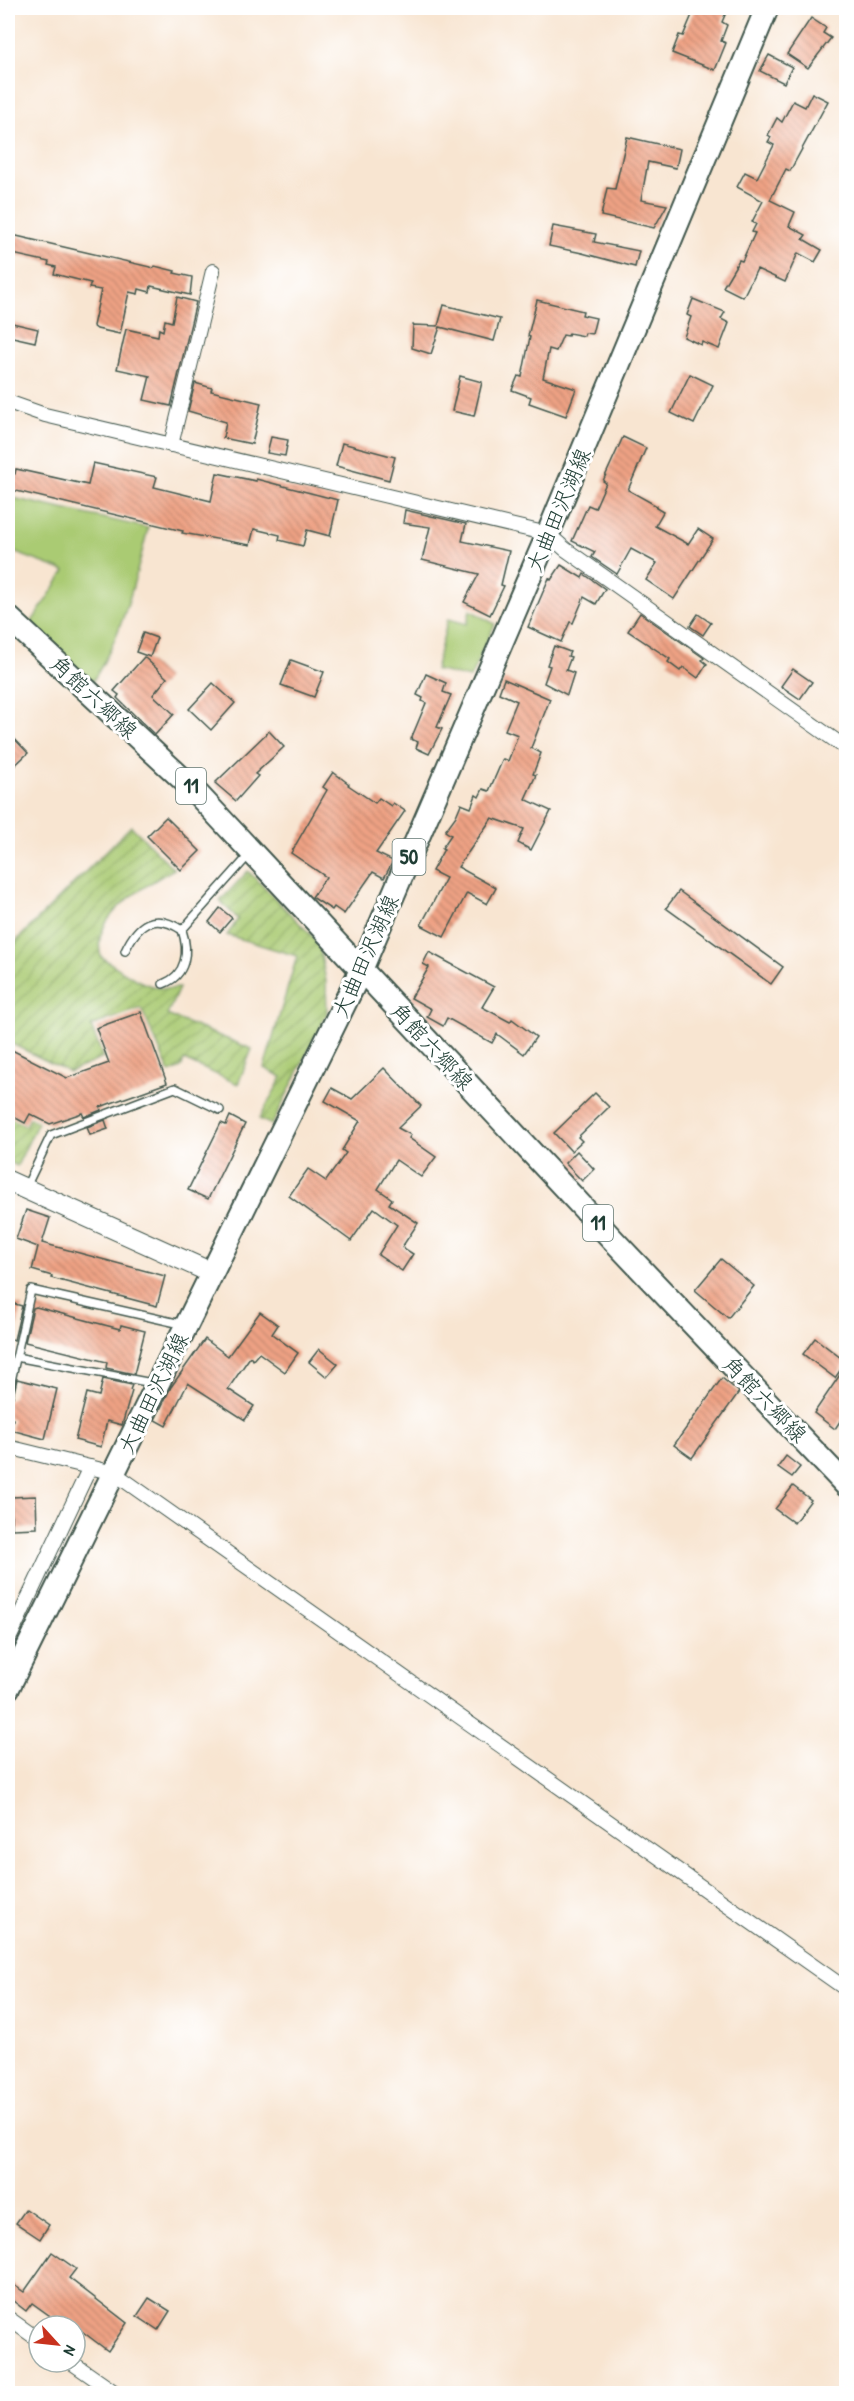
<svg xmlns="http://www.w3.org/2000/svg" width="854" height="2401" font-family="'Patrick Hand','Klee One',sans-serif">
<defs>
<pattern id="garden-furrows" width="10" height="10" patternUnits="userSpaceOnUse" patternTransform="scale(1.5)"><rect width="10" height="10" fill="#aacb73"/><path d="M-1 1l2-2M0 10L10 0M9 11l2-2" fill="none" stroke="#8aa65f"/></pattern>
<pattern id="building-back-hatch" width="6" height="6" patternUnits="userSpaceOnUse" patternTransform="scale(1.5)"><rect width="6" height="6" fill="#efa284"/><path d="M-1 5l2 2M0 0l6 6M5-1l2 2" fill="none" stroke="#c1856d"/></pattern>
</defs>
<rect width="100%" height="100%" fill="#fff"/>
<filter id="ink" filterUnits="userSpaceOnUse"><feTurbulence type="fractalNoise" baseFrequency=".0167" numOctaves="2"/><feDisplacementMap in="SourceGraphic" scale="12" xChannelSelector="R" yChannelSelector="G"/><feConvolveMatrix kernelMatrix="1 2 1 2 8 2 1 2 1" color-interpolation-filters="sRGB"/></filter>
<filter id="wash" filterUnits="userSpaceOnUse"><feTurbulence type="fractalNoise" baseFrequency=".008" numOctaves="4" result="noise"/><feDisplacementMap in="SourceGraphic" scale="24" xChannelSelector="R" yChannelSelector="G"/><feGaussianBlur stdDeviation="1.35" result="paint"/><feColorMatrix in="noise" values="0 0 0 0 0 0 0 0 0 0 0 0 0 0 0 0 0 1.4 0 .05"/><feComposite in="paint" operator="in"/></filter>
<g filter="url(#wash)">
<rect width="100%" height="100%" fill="#f8e5d1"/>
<g fill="#aacb73" stroke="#648454" stroke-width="1.5">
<path d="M8,497l140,31c-13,53 -26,109 -56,154l-63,-56 36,-55 -57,-21z"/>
<path d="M470,610l25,14 -25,54 -35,-8 13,-51 19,5z"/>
</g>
<g fill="url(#garden-furrows)" stroke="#648454" stroke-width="1.5">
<path d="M131,826l43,43c-29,17 -85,47 -73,88 25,16 47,36 78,31l-12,27 85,34 -14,35 -54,-24 -3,8 -11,5 -29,-65 -50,18 12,32 -34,14 -61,-30v-93z"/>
<path d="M248,871l65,66 7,13 6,31 1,32 -55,112 -13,-6 23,-42 -18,-9 33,-112 -70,-21 11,-16 -18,-18z"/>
<path d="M8,1117l18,9 4,-8 8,4 -21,44 -9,-5z"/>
</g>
<g id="blocks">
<g fill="url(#building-back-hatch)">
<path d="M695,8h33l-6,14 5,3 -6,16 5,2 -11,27 -43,-17 7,-18 4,1z"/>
<path d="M811,18l15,10 -3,5 8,5 -23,30 -21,-14z"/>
<path d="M769,55l23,12 -8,16 -24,-12z"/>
<path d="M812,93l16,8 -38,70 -4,-2 -16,31 25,12 -6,14 17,9 -3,4 19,11 -7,12 -17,-9 -13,29 -28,-13 -14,28 -20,-10 16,-27 3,1 13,-28 -3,-1 4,-8 -4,-2 11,-21 -26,-14 8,-15 12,6 17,-33 -6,-3 3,-5 -3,-2 9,-17 5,4 11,-21 12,6z"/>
<path d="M627,137l53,12 -4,19 -28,-6 -7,38 26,5 -13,23 -53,-12 6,-28 8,1z"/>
<path d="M553,226l43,8 -2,8 45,9 -4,16 -53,-14 -33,-7z"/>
<path d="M8,234l146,34 1,-2 20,5 -1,2 18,4 -2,18 -39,-9 -1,6 -11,-3 -1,5 -9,-2 -9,42 -23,-5 -4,-3 8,-36 -12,-2 2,-5 -37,-9 2,-7 -8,-2 1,-3 -41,-9z"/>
<path d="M177,297l19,5 -25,104 -27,-6 6,-24 -33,-7 9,-40 32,7 1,-7 4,2 2,-11 7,2z"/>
<path d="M693,299l32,13 -4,7 8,4 -10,26 -17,-7 -1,3 -17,-8 7,-20 -4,-2z"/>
<path d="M537,300l46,11 -1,4 14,3 -4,16 -7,-1 -1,3 -15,-3 -1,3 -5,-1 -7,16 -7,-2 -6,29 33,11 -10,27 -37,-13 2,-6 -19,-7 6,-14 4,1 8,-40 -2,-1z"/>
<path d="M444,305l56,14 -6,22 -54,-14 -9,27 -19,-6 1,-23 25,1z"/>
<path d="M8,322l30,7 -3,13 -27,-6z"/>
<path d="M690,374l23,11 -19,39 -23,-11z"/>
<path d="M460,376l22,6 -8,34 -22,-5z"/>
<path d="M195,383l17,5 -1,3 50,12 -9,41 -29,-6 3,-16 -38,-11z"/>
<path d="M271,437l17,3 -3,16 -18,-3z"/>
<path d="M623,437l23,11 -18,42 29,16 -1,2 7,4 -8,14 33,18 10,-15 15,10 -39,60 -28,-19 11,-17 -26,-14 -14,25 -25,-17 3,-5 -23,-11 16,-36 7,3 11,-25 -3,-2z"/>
<path d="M342,443l53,14 -6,23 -53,-14z"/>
<path d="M93,463l64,14 -3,10 57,14 6,-28 39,8v-2l82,21 -8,36 -23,-6 -4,16 -24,-6 1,-5 -26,-6 -4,16 -68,-12 1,-2 -175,-42v-16l7,1 1,-5 72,16z"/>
<path d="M405,510l61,14 -4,17 47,10 -8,34 3,1 -14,29 -26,-13 15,-28 -57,-14 8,-33 -27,-4z"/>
<path d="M561,565l21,13 2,-4 21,15 -9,15 -12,-7 -11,26 -3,-1 -9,20 -33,-15 21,-49 2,2z"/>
<path d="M640,613l64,45 -2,2 5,4 -9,14 -15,-11 -3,4 -12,-9 2,-3 -42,-28z"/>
<path d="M698,614l13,9 -8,12 -13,-9z"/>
<path d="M143,633l14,5 -7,19 -14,-5z"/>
<path d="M554,646l16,6 -2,4 3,1 -5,13 8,3 -7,22 -23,-12 6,-17 -3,-1z"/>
<path d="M144,657l23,21 -14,17 21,19 -19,21 -38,-37 2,-3 -5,-4z"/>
<path d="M291,660l33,12 -10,25 -33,-12z"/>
<path d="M793,669l19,13 -12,17 -19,-13z"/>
<path d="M426,674l20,9 -3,9 8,3 -14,32 5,2 -13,25 -13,-6 2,-6 -7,-3 15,-36 -4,-2 1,-3 -6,-3z"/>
<path d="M504,679l46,20 -19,49 10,5 -8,21 3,1 -11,24 26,12 -20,39 -13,-7 6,-14 -32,-11 -34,49 38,21 -9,16 -20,-11 -23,44 -23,-12 25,-47 -14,-7 12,-22 -2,-1 9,-13 -6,-4 11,-15 5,-12 10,4 5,-13 3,2 4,-8 6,2 14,-32 5,2 10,-26 -13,-5 12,-29 -18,-8z"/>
<path d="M213,683l22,20 -24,27 -22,-21z"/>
<path d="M269,731l15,16 -29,27 3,2 -22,25 -21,-18z"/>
<path d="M8,732l20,21 -20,19z"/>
<path d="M333,772l16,12 -1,1 27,18 4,-5 12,8 2,-3 12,8 -29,42 17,8 -9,17 -11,-6 -29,42 -10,-7 -2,3 -20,-13 14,-20 -35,-24 36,-63 -4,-3z"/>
<path d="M166,817l34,34 -19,19 -34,-34z"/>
<path d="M679,891l104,76 -12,17 -105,-76z"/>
<path d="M220,908l12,10 -12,14 -11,-10z"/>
<path d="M429,952l65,35 -12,20 28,15 2,-3 24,18 -12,17 -27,-20 -5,9 -45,-25 -4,8 -16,-9 4,-8 -20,-11 18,-31 -6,-3z"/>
<path d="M141,1012l26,71 -67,24 1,3 -17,7 -2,-4 -32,11 -20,-10 -5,9 -17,-9v-66l59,30 42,-15 -13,-35z"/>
<path d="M384,1068l37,38 -23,22 13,7 -2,3 27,19 -15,20 -25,-17 -18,29 14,10 -3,5 29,19 -16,24 11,7 -11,17 -24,-16 19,-30 -23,-17 -23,33 -62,-45 19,-27 18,12 20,-28 -4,-3 18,-29 -35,-20 7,-13 20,11z"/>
<path d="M595,1093l14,14 -31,30 4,4 -11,10 -17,-18z"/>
<path d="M230,1116l15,8 -37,75 -20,-9 33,-67 5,2z"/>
<path d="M105,1120l3,9 -18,6 -3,-8z"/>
<path d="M577,1151l17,18 -12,12 -17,-18z"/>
<path d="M26,1210l24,8 -8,25 123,33 -8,30 -106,-28 1,-2 -20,-6 6,-23 -22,-8z"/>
<path d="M721,1259l33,27 -26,32 -33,-28z"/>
<path d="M8,1302l14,4 -8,34 -6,-2z"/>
<path d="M36,1307l84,22 1,-4 24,6 -11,43 -28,-6 1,-6 -82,-20 8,-34z"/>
<path d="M260,1312l18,13 -6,9 26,19 -13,19 -26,-19 -6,7 -3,-3 -22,32 26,17 -9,14 -57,-37 -22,43 -11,-6 16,-33 34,-48 23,17z"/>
<path d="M815,1338l31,24 -11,16 -32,-24z"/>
<path d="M319,1349l19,15 -11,13 -18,-15z"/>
<path d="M846,1366v46l-11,17 -21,-16z"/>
<path d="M722,1378l17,14 -47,66 -18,-13z"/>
<path d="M17,1379l40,10 -12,50 -34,-9 2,-11 -5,-1v-17l5,-4z"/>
<path d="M103,1379l29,6 -2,5 2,1 -10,34 -15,-4 -6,26 -26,-7 12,-47 12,3z"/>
<path d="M786,1456l14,11 -8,10 -14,-10z"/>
<path d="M793,1486l18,14 -17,23 -19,-14z"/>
<path d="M36,1496l1,32 -25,1 -1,-32z"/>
<path d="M26,2209l23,16 -9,14 -24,-16z"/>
<path d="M52,2252l24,17 -7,9 58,45 -19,28 -33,-25h-22l4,-5 -25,-18 -6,8 -18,-14v-16l16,11z"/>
<path d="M149,2298l21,13 -12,19 -21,-14z"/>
</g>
</g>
</g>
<g filter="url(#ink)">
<use href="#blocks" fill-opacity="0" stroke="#40564c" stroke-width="1.5"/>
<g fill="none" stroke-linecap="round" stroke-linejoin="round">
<defs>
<g id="lane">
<path d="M125,951c13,-28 29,-39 57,-21"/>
<path d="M163,984c24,-9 26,-33 19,-54l68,-76"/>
<path d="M26,1187l25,-52 124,-47 45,22"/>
<path d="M16,1357l136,26"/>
<path d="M8,1395l23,-105 150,34"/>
</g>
<g id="street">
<path d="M8,402l37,13 503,119 17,15 281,199"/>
<path d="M171,445l42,-174"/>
<path d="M8,1447l106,26 732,516"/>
<path d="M8,1641l82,-174"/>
<path d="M8,2318l31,22"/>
<path d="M71,2362l46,32"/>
</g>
<path id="secondary" d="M8,1181l204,92"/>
<g id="primary">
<path d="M8,617l183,170 425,456 230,242"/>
<path d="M8,1688l353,-718 187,-436 219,-526"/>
</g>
</defs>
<use href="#lane" stroke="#40564c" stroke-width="10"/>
<use href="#street" stroke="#40564c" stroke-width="16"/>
<use href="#secondary" stroke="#40564c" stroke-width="22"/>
<use href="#primary" stroke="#40564c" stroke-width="26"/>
<use href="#lane" stroke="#fff" stroke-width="7"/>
<use href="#street" stroke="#fff" stroke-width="14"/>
<use href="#secondary" stroke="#fff" stroke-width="20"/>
<use href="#primary" stroke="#fff" stroke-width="22"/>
</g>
</g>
<g text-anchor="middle" stroke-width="6" stroke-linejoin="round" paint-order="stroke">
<g fill="#fff" stroke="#627771" stroke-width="1.5">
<rect x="176" y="768" width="30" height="36" rx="4.5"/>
<rect x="392.5" y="839" width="33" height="36" rx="4.5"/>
<rect x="583" y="1205" width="30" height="36" rx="4.5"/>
</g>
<g font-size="21" font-weight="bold" fill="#1f3d34">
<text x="191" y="793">11</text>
<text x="409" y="864">50</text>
<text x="598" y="1230">11</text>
</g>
<g font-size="22" fill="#1f3d34" stroke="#fff">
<text transform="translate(558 510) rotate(-67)" y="8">大曲田沢湖線</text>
<text transform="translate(94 697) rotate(43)" y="8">角館六郷線</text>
<text transform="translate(365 956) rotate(-66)" y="8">大曲田沢湖線</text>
<text transform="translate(432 1046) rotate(47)" y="8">角館六郷線</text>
<text transform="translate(153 1393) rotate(-64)" y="8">大曲田沢湖線</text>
<text transform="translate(765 1399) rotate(46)" y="8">角館六郷線</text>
</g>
</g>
<rect width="854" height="2401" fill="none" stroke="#fff" stroke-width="30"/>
<g transform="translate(57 2344) rotate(117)"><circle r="28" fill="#ffffff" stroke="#a5b1ae" stroke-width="1.5"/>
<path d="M0-4.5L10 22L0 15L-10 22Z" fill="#c8321e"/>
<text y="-9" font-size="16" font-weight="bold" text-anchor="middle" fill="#1f3d34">N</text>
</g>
</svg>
